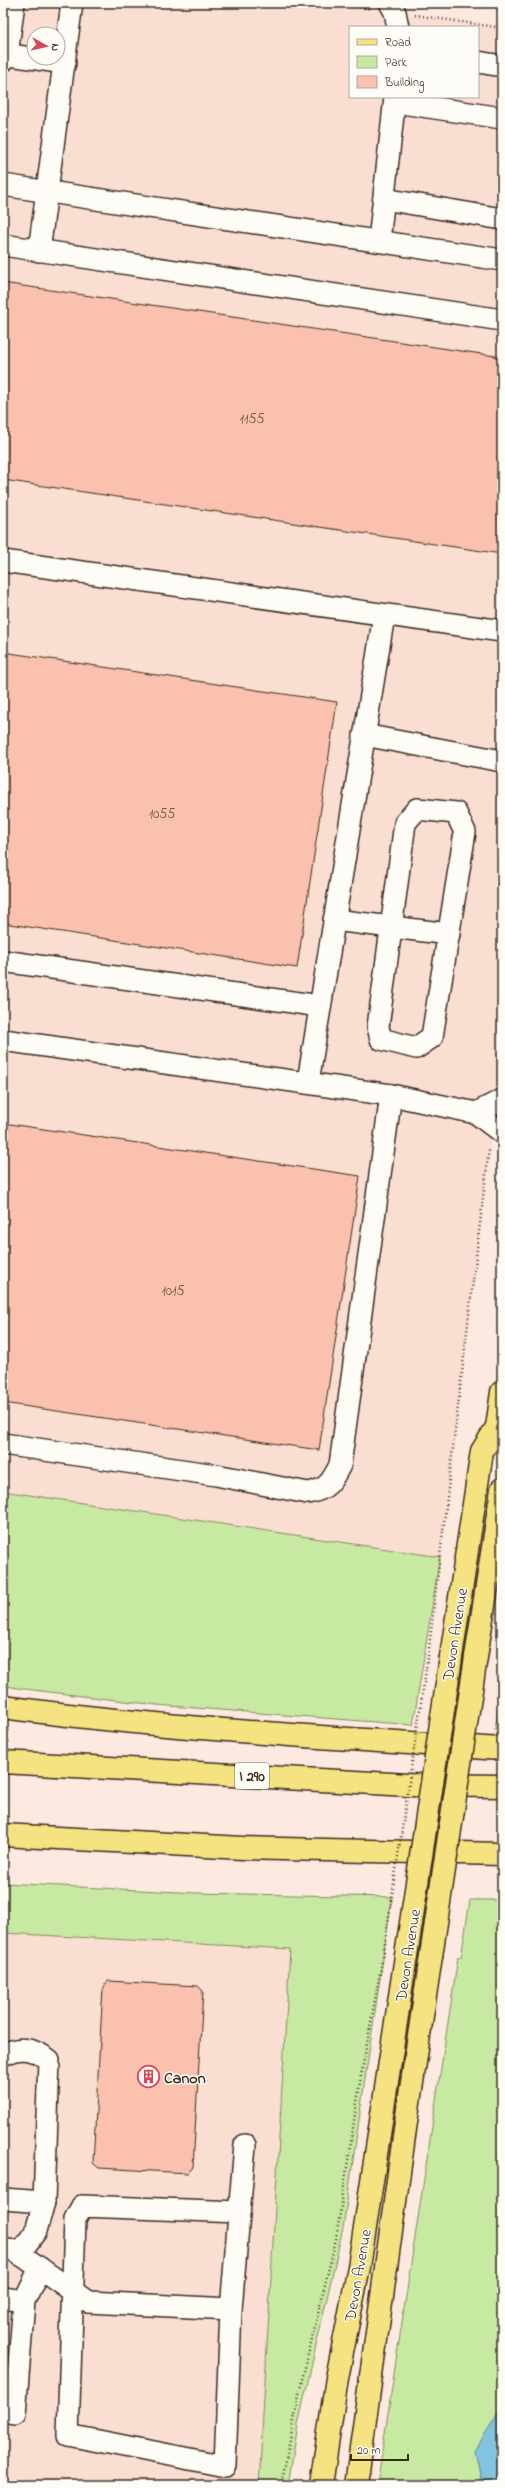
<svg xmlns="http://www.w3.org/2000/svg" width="505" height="2488" font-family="'Indie Flower',sans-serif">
<rect width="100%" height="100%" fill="#fceae1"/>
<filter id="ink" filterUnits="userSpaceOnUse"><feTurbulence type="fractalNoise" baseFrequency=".025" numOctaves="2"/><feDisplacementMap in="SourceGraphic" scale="8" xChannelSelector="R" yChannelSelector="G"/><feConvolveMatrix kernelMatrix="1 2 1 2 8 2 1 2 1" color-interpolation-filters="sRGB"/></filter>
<g filter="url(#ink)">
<g fill="#fbded2" fill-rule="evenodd">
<path d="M3,3h321l178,26v1034l-11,74 -51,420 -437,-66zM350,27h128v70h-128zM34,34h24v24h-24z"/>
<path d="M3,1933l287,16 -31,536h-256z"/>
</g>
<g fill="#c8e9a2" stroke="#828a60">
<path d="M3,1491l437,66 -27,168 -256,-20 -140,-17 -14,-3z"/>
<path d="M502,1682v48h-7z"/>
<path d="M3,1883l194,10 195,4 -49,331 -45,197 -10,60h-29l31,-536 -287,-16z"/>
<path d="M470,1900h32v585h-125l81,-528h3z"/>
</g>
<path fill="#81c4e2" stroke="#658694" d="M502,2407v78h-20l-7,-35z"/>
<g fill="#fac1ae" stroke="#3b2a1e">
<path d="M3,283l499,74v197l-499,-74z"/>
<path d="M3,652l334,50 -40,266 -294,-45z"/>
<path d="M3,1123l357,53 -41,274 -316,-47z"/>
<path d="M108,1981l90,5 5,5 -10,176 -5,6 -89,-5 -6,-5 10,-176z"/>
</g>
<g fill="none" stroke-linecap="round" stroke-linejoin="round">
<defs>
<g id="minor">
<path d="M390,3l5,9 3,15"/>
<path d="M3,54l62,9"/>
<path d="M3,61l4,-6 7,-52"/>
<path d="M478,62l24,4"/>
<path d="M395,102l107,16"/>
<path d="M3,185l499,75"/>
<path d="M384,199l118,20"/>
<path d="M379,241l16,-144"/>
<path d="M3,245l499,75"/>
<path d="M39,251l33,-248"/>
<path d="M3,561l499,70"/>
<path d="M364,735l138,26"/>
<path d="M417,809l39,4 9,19 -33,205 -16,11 -35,-9 -3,-12 27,-204z"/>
<path d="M334,920l115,14"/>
<path d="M3,961l317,45"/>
<path d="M3,1040l388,55 85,18 26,20"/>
<path d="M308,1082l76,-467"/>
<path d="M476,1113l26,-13"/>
<path d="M3,1444l213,31 92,18c19,-3 24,-12 32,-28l51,-370"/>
<path d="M3,2055c17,-10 31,-6 46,5l-5,142"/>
<path d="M3,2199l41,3 -8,29 -17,23"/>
<path d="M3,2248l10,2 14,9 61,43 143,7 14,-164"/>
<path d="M3,2298l21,3"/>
<path d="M231,2309l-6,157 -157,-31 7,-216 7,-13 157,6"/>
<path d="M3,2412l12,2 9,-113 16,-33"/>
</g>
<g id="major">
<path d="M451,1657l31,-206 15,-24 5,-35"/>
<path d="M476,1657l26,-168"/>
<path d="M321,2485l16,-107 22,-111 47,-311"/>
<path d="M356,2485l49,-356 26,-173"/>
</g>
<g id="highway">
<path d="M3,1707c165,22 333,31 499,42"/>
<path d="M3,1762l406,23 93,1"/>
<path d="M3,1835l240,13 259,6"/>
</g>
</defs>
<use href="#minor" stroke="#3b2a1e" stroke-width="24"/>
<use href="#major" stroke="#3b2a1e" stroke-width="25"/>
<use href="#highway" stroke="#3b2a1e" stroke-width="25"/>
<g stroke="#3b2a1e" stroke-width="2.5" stroke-dasharray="1 3" stroke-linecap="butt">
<path d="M332,3l39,6"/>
<path d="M415,15l87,13"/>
<path d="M500,1081l2,-12"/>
<path d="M428,1656l61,-507"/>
<path d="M281,2485l21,-105 34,-141 25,-163 22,-120"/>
</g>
<use href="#minor" stroke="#fdfcf7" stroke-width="21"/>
<use href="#major" stroke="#f5e382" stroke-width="22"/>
<use href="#highway" stroke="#f5e382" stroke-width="22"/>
<defs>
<g id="major-bridge">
<path d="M406,1956l45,-299"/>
<path d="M431,1956l45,-299"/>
</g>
</defs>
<use href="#major-bridge" stroke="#3b2a1e" stroke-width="25" stroke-linecap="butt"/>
<path stroke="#3b2a1e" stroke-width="2.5" stroke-dasharray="1 3" stroke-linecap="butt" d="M383,1956l45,-300"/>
<use href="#major-bridge" stroke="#f5e382" stroke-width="22"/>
</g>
</g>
<defs>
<symbol id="building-ring" viewBox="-11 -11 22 22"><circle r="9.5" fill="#fdfcf7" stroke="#d1495b" stroke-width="1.5"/><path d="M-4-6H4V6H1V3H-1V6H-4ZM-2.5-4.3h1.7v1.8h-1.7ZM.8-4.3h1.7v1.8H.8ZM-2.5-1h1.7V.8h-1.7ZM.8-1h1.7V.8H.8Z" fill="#d1495b"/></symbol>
</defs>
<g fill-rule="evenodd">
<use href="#building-ring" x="136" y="2064" width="25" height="25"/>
</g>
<g text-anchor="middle" stroke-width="3" stroke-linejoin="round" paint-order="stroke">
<g font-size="14" fill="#6b5042">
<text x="252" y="423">1155</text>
<text x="162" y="818">1055</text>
<text x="173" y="1295">1015</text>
</g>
<rect fill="#fdfcf7" stroke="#75695f" stroke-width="1" x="235" y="1763" width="34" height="26" rx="3"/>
<g font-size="15" font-weight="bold" fill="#3b2a1e">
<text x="252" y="1781">I 290</text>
</g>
<g font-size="16" fill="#3b2a1e" stroke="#fdfcf7">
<text transform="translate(454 1634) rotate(-81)" y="6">Devon Avenue</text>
<text transform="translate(407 1955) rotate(-81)" y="6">Devon Avenue</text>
<text transform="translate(357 2275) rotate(-80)" y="6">Devon Avenue</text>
</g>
<g font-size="16" font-weight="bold" fill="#3b2a1e" stroke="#fdfcf7" text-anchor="start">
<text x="164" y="2083">Canon</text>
</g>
</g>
<rect width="505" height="2488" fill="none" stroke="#fdfcf7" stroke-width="16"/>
<rect x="8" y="8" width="489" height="2472" fill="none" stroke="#3b2a1e" stroke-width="1.5" filter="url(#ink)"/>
<rect x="349" y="26" width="130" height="72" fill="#fdfcf7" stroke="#afa8a0"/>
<rect x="357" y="39" width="20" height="6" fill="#f5e382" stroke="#afa8a0"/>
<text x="385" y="46" font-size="12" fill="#3b2a1e">Road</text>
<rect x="357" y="56" width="20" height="12" fill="#c8e9a2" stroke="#afa8a0"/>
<text x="385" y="66" font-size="12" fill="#3b2a1e">Park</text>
<rect x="357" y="76" width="20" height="12" fill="#fac1ae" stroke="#afa8a0"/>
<text x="385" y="86" font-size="12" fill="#3b2a1e">Building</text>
<g transform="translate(46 46) rotate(98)"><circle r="19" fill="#fdfcf7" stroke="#afa8a0"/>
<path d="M0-3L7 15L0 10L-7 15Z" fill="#d1495b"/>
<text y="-6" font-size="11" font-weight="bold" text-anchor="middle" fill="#3b2a1e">N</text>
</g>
<path d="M351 2454v6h57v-6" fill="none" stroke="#3b2a1e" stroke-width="2"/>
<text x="357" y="2454" font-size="12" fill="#3b2a1e" stroke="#fdfcf7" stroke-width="3" paint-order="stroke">20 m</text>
</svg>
